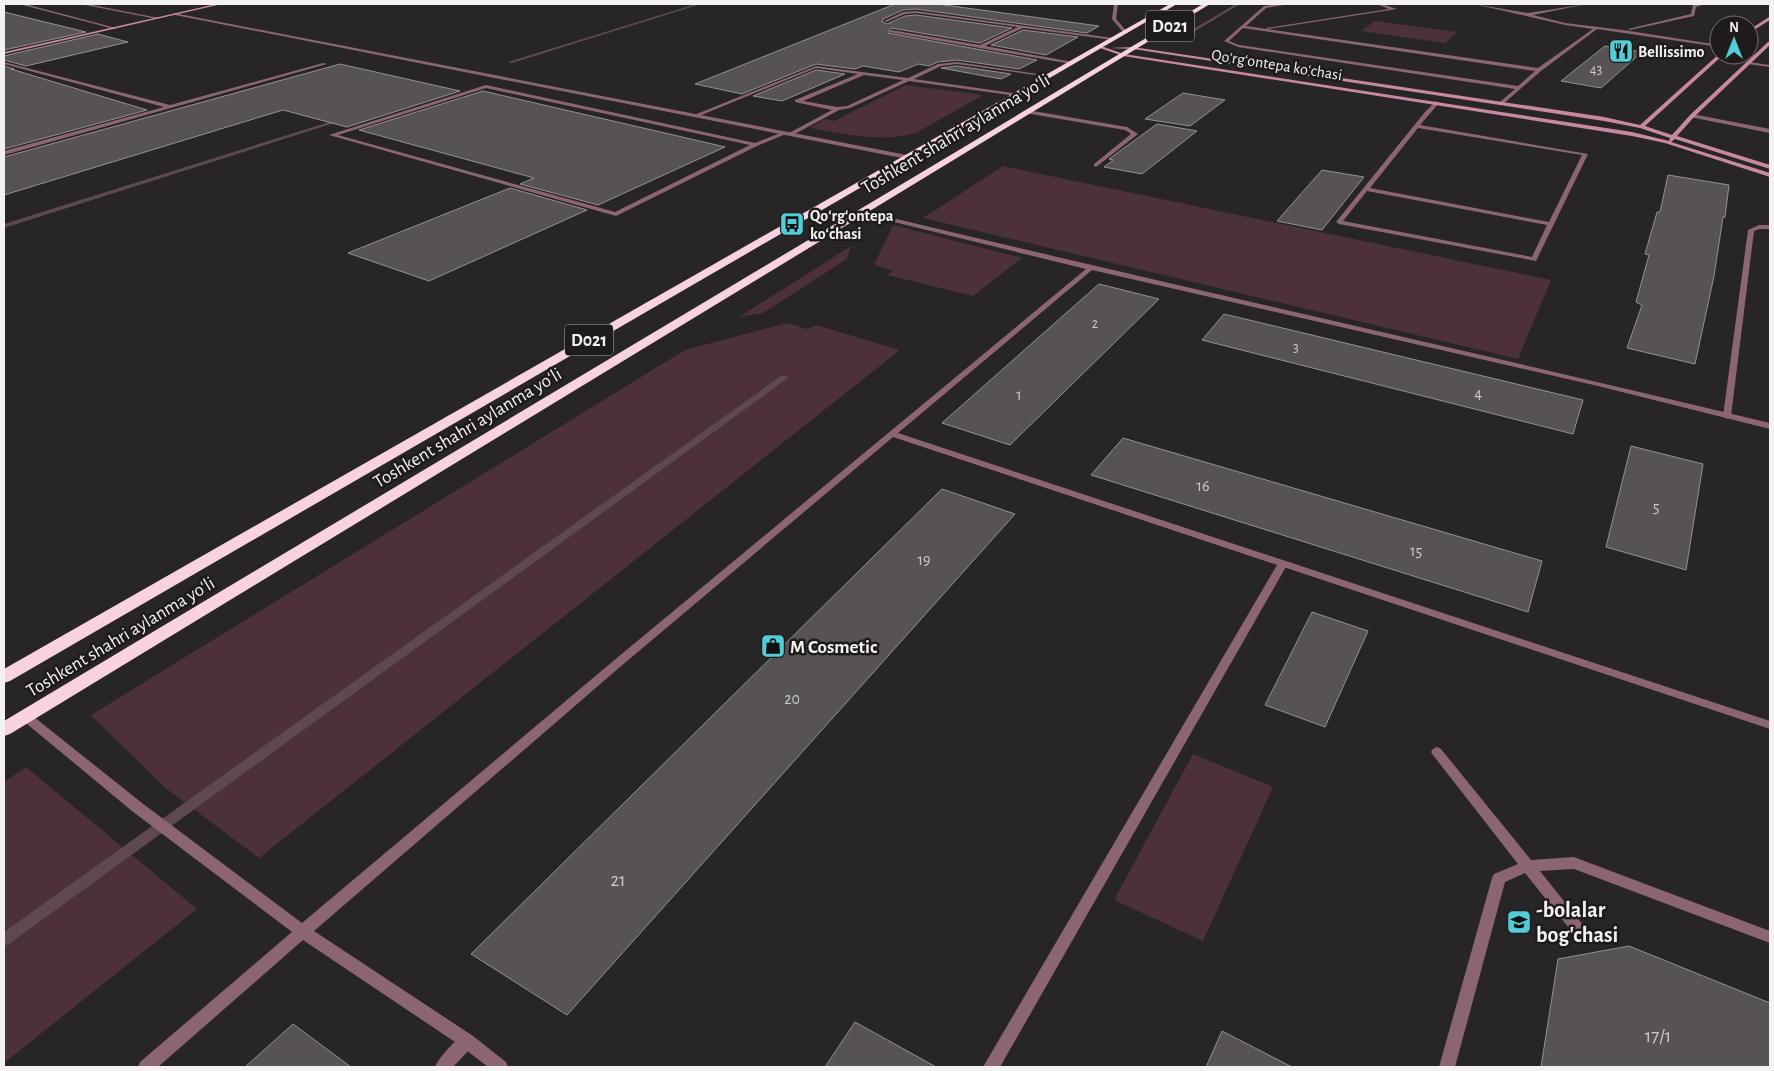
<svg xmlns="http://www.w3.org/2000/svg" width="1774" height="1071" font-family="'Alegreya Sans',sans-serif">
<rect width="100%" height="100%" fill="#282526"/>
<g fill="#4c303c">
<path d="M1375,21l82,11 -12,11 -84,-12z"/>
<path d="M906,85l77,10 -67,38c-36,10 -71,1 -106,-5l14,-9 10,2z"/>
<path d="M1003,166l548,114 -33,79 -595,-141z"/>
<path d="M893,225l129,33 -49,38 -86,-21 6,-4 -19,-6z"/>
<path d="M851,246l-4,13 -84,54 -24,4z"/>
<path d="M787,323l20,6 9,-4 84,25 -641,508 -95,-71 -73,-72 594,-365z"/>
<path d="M1193,754l80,33 -70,154 -89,-41z"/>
<path d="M26,767l171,142 -193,154v-281z"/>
</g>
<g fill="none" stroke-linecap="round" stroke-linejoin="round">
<g fill="#5e4852" fill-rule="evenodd">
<path d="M696,4h5l-189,59 -4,-1z"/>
<path d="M1236,4h4l-63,38 -4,-1z"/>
<path d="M342,118l5,1 -343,109v-4z"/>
<path d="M781,376h6l1,2 -779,566 -5,2v-14z"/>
</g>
</g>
<g fill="#575354" stroke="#959192">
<path d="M895,4h42l162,22 -12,7 -171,-24 -13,1 -20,9 -1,3 5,2 18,-8 11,-1 96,13 -32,15 -89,-15 -3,5 149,27 -18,9 -62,-9 -19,2 -9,4 -11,-2 -19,8 -36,-6 -8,3 -39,-5 -74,30 -47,-10z"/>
<path d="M4,12l82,20 -82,18z"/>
<path d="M1023,30l55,7 -32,18 -55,-10z"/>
<path d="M98,34l30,8 -102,24 -22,-6v-4z"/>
<path d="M1605,46l37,6 -41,36 -40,-7z"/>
<path d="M340,64l120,27 -113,36 -64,-17 -279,85v-38z"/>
<path d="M4,66l10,3h-3l136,41 -143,39z"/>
<path d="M957,66l54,8 -10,5 -60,-11z"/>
<path d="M816,70l29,4 -63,27 -29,-5z"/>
<path d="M483,91l195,45 47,11 -127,58 -78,-21 14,-6 -175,-48z"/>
<path d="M1183,93l42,7 -35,26 -45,-7z"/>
<path d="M1157,124l40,7 -55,43 -38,-7 9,-7 -4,-1z"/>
<path d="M1322,170l42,7 -42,53 -45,-9z"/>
<path d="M1668,175l61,10 -4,32h-2l-9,59 -19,88 -68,-16 15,-43 -6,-3 13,-47 -4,-1 12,-42h3z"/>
<path d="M510,188l77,22 -158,71 -81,-28z"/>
<path d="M1099,284l60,15 -149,146 -68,-22z"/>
<path d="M1224,314l359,86 -10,34 -371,-94z"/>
<path d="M1123,438l419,123 -14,51 -437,-137z"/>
<path d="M1631,446l72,18 -17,106 -80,-23z"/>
<path d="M942,489l73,25 -448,501 -96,-61z"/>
<path d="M1312,612l56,19 -43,96 -60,-22z"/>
<path d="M1629,946l141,57v64h-229l17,-108z"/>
<path d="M855,1022l81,45h-111z"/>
<path d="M293,1024l58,43h-106z"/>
<path d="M1222,1031l70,36h-86z"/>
</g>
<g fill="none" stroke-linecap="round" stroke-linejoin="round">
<g fill="#8c6575" fill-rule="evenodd">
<path d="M19,4h6l91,24 -2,1z"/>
<path d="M1114,4h4l-2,15 12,14h-4l-12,-14z"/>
<path d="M1281,4h9l-24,4 -20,18 292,42 55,-39 -28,-4 -91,-21 54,9 59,-9 -54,11 32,8 58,7 96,15v2l-122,-18 -56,42 -39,34 -2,-3 15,-13 -277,-42 -14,-6 40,-35zM1243,28l292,43 -17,15 -279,-41 -10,-4z"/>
<path d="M1377,4h5l15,5 -129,20 -2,-1 123,-19z"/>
<path d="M1699,4h6l-9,3 -2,9 -64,14 -2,-1 63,-15 2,-9z"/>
<path d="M916,11l197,27 2,1 -2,1 -90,-12 -38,18 88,16 -2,2 -182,-32 2,-2 89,15 38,-18 -102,-14 -11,1 -19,8 -2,-1 19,-9z"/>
<path d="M4,62l166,43 153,-42 4,1 -323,91v-4l160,-44 -160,-43z"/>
<path d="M957,62l94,14 -2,1 -92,-13 -16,2 -27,13 106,15 -3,2 -108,-15 -59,27 -11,2 -46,25h-4v-2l43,-23 -37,-8v-2l63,-26 -42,-6 -117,48 -5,-1 122,-49 92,12 30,-14zM864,75l39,5 -56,26 -10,1 -34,-6z"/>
<path d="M1749,62l21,3v2l-23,-3z"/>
<path d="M486,85l269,58 28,-11 5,1 -31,13 -141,70 -287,-81zM486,88l264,57 -135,67 -277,-77z"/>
<path d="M1436,101l3,2 -19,22 168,29 -52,107 -197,-37 -3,-2 89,-110zM1418,128l164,27 -33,67 -179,-34zM1367,191l180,34 -15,32 -189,-36z"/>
<path d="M1027,110l100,17 11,7 -42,33 -2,-1v-2l37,-30 -6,-4 -100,-17 -1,-1z"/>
<path d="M1692,114l78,15v4l-80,-16v-2z"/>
<path d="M1759,225h11v4h-10l-6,2 -23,185 -4,3 -4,-3 25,-186z"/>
<path d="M1282,562l5,3 -287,502h-17l294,-502z"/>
<path d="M1437,747l4,2 90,111 43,-3 5,2 191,72v12l-196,-74 -34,2 47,59 2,4 -2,4 -5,2 -5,-2 -52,-65 -20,9 -50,185h-16l53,-189 2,-4 24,-10 -85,-109 -2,-3 2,-3z"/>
<path d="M467,1034l6,2 2,5 -2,5 -20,21h-18c4,-10 22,-30 32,-33z"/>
</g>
<g fill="#8c6575" fill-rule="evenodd">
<path d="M80,4h7l72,14 -2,1z"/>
<path d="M174,13l733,142 3,2 -3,2 -732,-144z"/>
<path d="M859,210c303,73 608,140 911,213v6l-172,-43 -506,-116 -194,163 872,288v8l-877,-292 -273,230 -306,264 159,105 33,26 2,5h-20l-27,-21 -158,-106 -145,127h-20l2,-5 152,-130 -160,-121 -111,-92 -2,-3 2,-3 4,-1 4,1 113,90 160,120 310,-261 474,-393 -229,-56v-2z"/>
</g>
<g fill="#c789a2" fill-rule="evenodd">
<path d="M216,4h6l-218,50v-2z"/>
<path d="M1769,17h1v3l-21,13v-3z"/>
<path d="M1768,42h2v3l-76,72 -17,19 93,29v4l-95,-30 -4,3 99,31v4l-105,-34 -33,-7 -509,-80 -26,-9 4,-1 23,8 508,78 37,9 1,-3 -30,-10 -36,-7 -471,-72 -23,-1 23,-1 471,70 36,8 79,-71 4,1 -78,71 27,9 18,-20z"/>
</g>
<g fill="#f9d2e1" fill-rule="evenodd">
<path d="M1170,4h7l-1167,677 -6,2v-14z"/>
<path d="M1203,4h7l-1200,730 -6,2v-15z"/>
</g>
</g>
<defs>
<symbol id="restaurant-square" viewBox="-11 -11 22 22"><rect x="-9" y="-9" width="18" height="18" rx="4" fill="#52ccd6" stroke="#1f1b1c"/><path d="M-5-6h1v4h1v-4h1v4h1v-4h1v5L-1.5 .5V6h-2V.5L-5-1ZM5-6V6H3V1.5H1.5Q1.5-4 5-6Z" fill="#111"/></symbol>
<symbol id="bus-square" viewBox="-11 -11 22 22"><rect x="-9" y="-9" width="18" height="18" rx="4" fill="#52ccd6" stroke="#1f1b1c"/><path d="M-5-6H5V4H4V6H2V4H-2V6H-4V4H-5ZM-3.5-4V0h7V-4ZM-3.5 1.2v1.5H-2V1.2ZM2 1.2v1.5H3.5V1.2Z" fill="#111"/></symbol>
<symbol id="shop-square" viewBox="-11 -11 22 22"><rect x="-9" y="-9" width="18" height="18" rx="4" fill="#52ccd6" stroke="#1f1b1c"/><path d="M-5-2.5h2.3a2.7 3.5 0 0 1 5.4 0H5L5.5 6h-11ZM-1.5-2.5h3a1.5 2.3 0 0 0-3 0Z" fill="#111"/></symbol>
<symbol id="school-square" viewBox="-11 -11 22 22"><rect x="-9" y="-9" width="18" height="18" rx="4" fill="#52ccd6" stroke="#1f1b1c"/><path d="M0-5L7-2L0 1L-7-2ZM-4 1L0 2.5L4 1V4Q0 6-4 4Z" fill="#111"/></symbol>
</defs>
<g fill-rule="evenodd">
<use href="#restaurant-square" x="1607" y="37" width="28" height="28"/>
<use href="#bus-square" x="778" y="210" width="28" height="28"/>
<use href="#shop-square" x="759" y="632" width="28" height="28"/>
<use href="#school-square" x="1505" y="908" width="28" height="28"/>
</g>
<g text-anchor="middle" stroke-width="5" stroke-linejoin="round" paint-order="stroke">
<g font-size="14" fill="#cdcaca">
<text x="1596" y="74">43</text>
<text x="1095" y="328">2</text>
<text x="1296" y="352">3</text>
</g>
<g font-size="16" font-weight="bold" fill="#f4f1f2" stroke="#1f1b1c" text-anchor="start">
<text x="1638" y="57">Bellissimo</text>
<text x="810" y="221">Qoʻrgʻontepa<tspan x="810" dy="18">koʻchasi</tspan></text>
</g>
<g font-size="16" fill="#f4f1f2" stroke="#1f1b1c">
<text transform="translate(1277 64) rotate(9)" y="6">Qoʻrgʻontepa koʻchasi</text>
</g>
<g font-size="16" fill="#cdcaca">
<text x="1478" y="398">4</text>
<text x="1019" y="400">1</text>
<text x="1203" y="491">16</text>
<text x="1656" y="512">5</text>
<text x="1416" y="556">15</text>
<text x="924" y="565">19</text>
<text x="792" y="704">20</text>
</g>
<g fill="#1f1b1c" stroke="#b4b1b2" stroke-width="1">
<rect x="1146" y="10.5" width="48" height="31" rx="4"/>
<rect x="565" y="324.5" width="48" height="31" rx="4"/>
</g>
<g font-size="18" font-weight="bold" fill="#f4f1f2">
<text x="1170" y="32">D021</text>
<text x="589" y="346">D021</text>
</g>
<g font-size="19" fill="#f4f1f2" stroke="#1f1b1c">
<text transform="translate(955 133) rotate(-31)" y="7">Toshkent shahri aylanma yoʻli</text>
<text transform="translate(467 427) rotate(-31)" y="7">Toshkent shahri aylanma yoʻli</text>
<text transform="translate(120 636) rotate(-31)" y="7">Toshkent shahri aylanma yoʻli</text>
</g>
<g font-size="19" font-weight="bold" fill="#f4f1f2" stroke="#1f1b1c" text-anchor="start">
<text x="790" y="653">M Cosmetic</text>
</g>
<g font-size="19" fill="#cdcaca">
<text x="618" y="886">21</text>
<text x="1658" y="1042">17/1</text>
</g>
<g font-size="22" font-weight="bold" fill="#f4f1f2" stroke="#1f1b1c" text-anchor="start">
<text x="1536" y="917">-bolalar<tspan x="1536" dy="25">bog'chasi</tspan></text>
</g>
</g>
<rect width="1774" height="1071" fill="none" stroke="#f4f1f2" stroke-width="10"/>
<g transform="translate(1734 40)"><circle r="24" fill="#1f1b1c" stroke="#747172"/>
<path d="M0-4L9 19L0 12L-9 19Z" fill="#52ccd6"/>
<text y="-8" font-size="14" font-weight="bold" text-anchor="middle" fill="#f4f1f2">N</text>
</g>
</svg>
